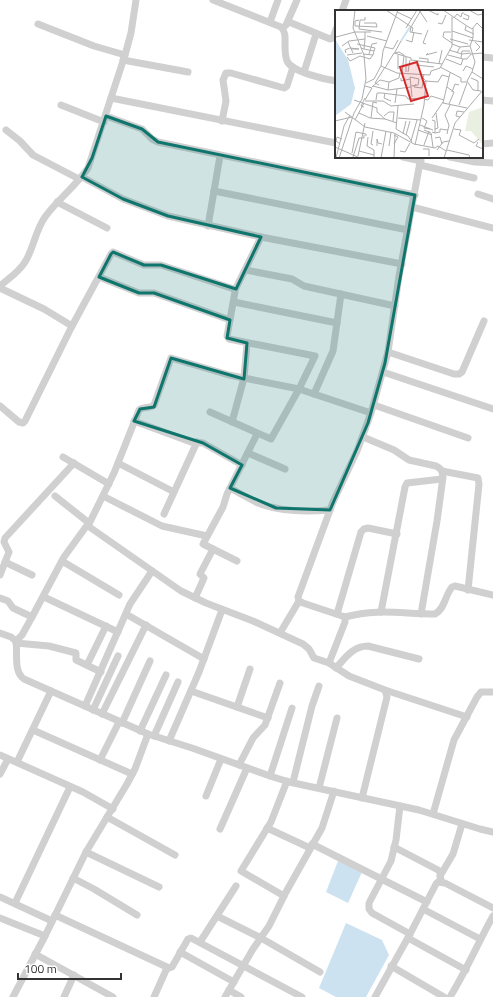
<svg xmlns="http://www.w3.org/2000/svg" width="493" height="997" font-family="'Titillium Web',sans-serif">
<rect width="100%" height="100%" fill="#fff"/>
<g fill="#cde2f0">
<path d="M338,861l24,11 -14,31 -22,-11z"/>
<path d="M346,923l36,17 7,15 -23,42h-30l-17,-9z"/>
</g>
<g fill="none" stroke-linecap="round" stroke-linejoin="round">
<g stroke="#d0d0d0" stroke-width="7">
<path d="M213,0l68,27c5,5 4,11 4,18 0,5 0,11 2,16 5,11 37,18 49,20"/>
<path d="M342,11l4,-11"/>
<path d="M270,22l8,-22"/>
<path d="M289,22l41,17 3,-1 3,-9"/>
<path d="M38,24l56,22 31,9"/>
<path d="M286,25l11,-25"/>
<path d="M482,57l11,1"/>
<path d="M123,60l65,12"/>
<path d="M304,72l12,-38"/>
<path d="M111,98l225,45"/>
<path d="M482,100l11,1"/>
<path d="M61,105l43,17"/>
<path d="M106,116l36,13 10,10 6,3 257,53"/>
<path d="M222,121l4,-20 -3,-21 3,-7h5l53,15 3,-2 6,-19"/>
<path d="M6,130l14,11 13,14 46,24"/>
<path d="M482,144l11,-1"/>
<path d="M403,157l18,4"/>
<path d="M450,157l25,5 18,1"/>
<path d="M420,165l54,13"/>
<path d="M82,177l41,22 45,17 93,21 141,27"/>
<path d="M214,191l194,39"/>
<path d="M478,194l15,5"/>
<path d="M57,202l50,26"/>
<path d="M412,207l81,21"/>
<path d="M208,226l12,-70"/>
<path d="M246,270l46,9 12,7 91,20"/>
<path d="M99,277l40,16h15l76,27"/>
<path d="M0,286c8,-7 19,-14 25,-24 9,-14 10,-31 20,-45 13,-18 31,-31 43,-49l37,-113 6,-22 5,-33"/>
<path d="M0,288l44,21 28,17"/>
<path d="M235,290l26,-53"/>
<path d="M234,302l103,21"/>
<path d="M388,352l66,22h5l3,-2 22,-51"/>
<path d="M383,372l110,37"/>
<path d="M244,378l3,-35"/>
<path d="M314,394l19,-43 8,-57"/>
<path d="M374,405l94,33"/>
<path d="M0,406l19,16 4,1 2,-2 47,-95 39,-72 2,-2 31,13h17l73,24 1,3 -8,44 2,3 86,17 -16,33 -28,50 -61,-27"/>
<path d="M371,413l-72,-24 -70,-14 -58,-17 -17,47c-4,4 -11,1 -15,5l-25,63 -26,53 93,65 25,12 47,18 50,23 6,5 5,9 15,5 16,-41v-5l-42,-14 -4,-2 -1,-4 35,-95 24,-51 14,-38 17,-61 11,-76 22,-119"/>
<path d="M134,421l57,21 12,1 39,22"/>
<path d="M232,422l12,-44"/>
<path d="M363,437l31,13 15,10 27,6c6,3 6,5 7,11l-6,44 -16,93"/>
<path d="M248,453l37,16"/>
<path d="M63,457l46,27"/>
<path d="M118,463l56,29"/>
<path d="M442,471l36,7 1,6 -11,106"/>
<path d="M230,488c9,5 18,10 28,15 22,9 48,9 72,7"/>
<path d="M103,496l59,30 45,10"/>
<path d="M164,514l33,-72"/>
<path d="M62,561l57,34"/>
<path d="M237,561l-34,-17 20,-37 4,-13 30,-60"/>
<path d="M5,562l27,13"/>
<path d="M0,575l9,-23 -5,-10 1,-4 69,-75"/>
<path d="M44,597l74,35"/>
<path d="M0,598l8,3 5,7 19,9"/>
<path d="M195,598l9,-20 -4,-4 13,-25"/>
<path d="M381,612l24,-125 2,-4 35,-4"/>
<path d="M126,614l78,45"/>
<path d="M337,614l24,-82 3,-3 4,-1 29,6"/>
<path d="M345,617c33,-9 57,-3 90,-3 10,-5 10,-19 17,-27l3,-1 38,9"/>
<path d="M0,633l11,4 5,4c2,12 -3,30 8,38l124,55 44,14 78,28 19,6 130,28 61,19 13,3"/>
<path d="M280,633l19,-32"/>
<path d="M16,641l6,-6 10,-18 32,-60 24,-33 1,-1 -34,-27"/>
<path d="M16,643l33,3 27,7v7l25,12"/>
<path d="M329,663l20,13 36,14 2,7 -25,101"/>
<path d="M87,665l19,-39"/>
<path d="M336,668c9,-10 17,-22 32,-22l51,13"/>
<path d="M385,690l82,27"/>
<path d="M191,691l77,27"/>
<path d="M85,706l45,-102 22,-33"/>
<path d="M237,707l13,-38"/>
<path d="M93,710l25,-54"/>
<path d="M102,714l44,-89"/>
<path d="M122,723l28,-62"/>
<path d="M33,730l99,44"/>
<path d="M140,731l26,-56"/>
<path d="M154,736l24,-54"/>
<path d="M169,741l30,-69 23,-62"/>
<path d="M0,755l83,37 30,17"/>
<path d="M100,760l19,-38"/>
<path d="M17,762l34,-71"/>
<path d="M239,765l14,-27 12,-13 15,-42"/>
<path d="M0,774l8,-15"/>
<path d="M270,776l22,-68"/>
<path d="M293,782l19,-76 7,-20"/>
<path d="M319,788l18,-70"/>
<path d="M206,796l15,-37"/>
<path d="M433,814l21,-74 23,-43 4,-5h12"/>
<path d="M107,817l68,38"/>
<path d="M267,828l43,20"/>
<path d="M220,829l27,-61"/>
<path d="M312,844l115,58"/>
<path d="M394,847l44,23 2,2 1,10"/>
<path d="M86,852l73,35"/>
<path d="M440,876l13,-22 9,-30"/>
<path d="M73,878l21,11 43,26"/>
<path d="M284,896l-43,-25 30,-49 16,-41"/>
<path d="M0,897l52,24"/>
<path d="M15,903l55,-116"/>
<path d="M423,909l57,30"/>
<path d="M55,915l114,53 3,-1 16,-28 3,-1 111,59"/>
<path d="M217,916l44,22 59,34"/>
<path d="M0,918l45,18"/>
<path d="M410,934l26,-50 2,-2 7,1 48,25"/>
<path d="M408,938l58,32"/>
<path d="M200,942l36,-56"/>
<path d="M180,952l54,30"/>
<path d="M35,954l78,43"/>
<path d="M391,966l53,31"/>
<path d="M229,990l12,7"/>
<path d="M13,997l32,-61 41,-84 41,-68 8,-15 13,-35"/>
<path d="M64,997l10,-22"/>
<path d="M154,997l13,-29"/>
<path d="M225,997l28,-48 16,-23 17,-34 36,-64 12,-37"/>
<path d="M375,997l35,-63 -38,-21 -3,-4v-6l22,-42 5,-21 4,-34"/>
<path d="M450,997c16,-26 28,-54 43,-81"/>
</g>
</g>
<path fill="#0f766e" fill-opacity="0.2" stroke="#0f766e" stroke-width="3" stroke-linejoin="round" d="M106,116l36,13 16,13 257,53 -30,168 -17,60 -38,87 -54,-2 -46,-20 12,-23 -39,-22 -69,-22 6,-12 14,-2 17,-49 73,21 3,-36 -20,-5 3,-18 -76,-27h-15l-40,-16 12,-23 2,-2 31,13h17l75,24 25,-52 -93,-21 -45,-17 -41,-22 10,-19z"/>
<g transform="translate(335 10)">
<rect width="148" height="148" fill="#fff"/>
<path d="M148,97v38l-12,-14h-6l4,-19z" fill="#e9f0e1"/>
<path d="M0,29l13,21 7,28 -4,16 -16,12z" fill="#cde2f0"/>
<path fill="none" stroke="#cde2f0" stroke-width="2" d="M66,31l9,-14"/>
<path fill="none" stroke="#adadad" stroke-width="1" d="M51,0l27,18 -1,4M84,0l8,12M93,0l10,5v-2M108,0l24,16 5,3 5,-6 6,6M134,0l9,5 5,-1M62,2l15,7M30,7v3h-5l-1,9 23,3M119,8l3,-4 4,3 1,-4h2M128,8l5,2 1,-4 -5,-2M24,10l-4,1v5l22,1 -1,-4h-12M103,13l4,1 4,-9M131,16l-1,4 9,4M76,17l10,-17M76,17l-1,5 12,2M71,18l11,-18M117,21l21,7v-10M19,22h17M116,22h-7l-1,5 9,6M32,26l20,5M1,27l19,-5M115,29l18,5M71,30l6,2 2,-10M134,30l14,2M13,32l5,11M140,32l5,5 -4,4M22,34l18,4 -1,3M91,34l-3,-1 5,-13M117,34l8,3 -3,6M7,36l7,-5 16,-2v-7M135,36l5,16 -3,10M50,37l8,2 5,-9M125,37l10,-1 3,-8M26,38l3,1 1,-10M29,39l10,2 -1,4M114,40l13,4 9,-1M60,42l6,-11M11,43l-1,-3 5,-2 9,1h-8M59,43l17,5v2l31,4M93,43l-2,2 11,-3M34,44l3,-10 5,-1M12,45l15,-2M63,45v14M113,45l15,4M12,47l3,4 10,-5 10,3 3,-4 -10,-1M84,48l9,1v4M126,48l1,-7h8M111,49l15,6 2,-6h4l4,-5 12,-1M104,54l3,-14M81,55l18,2M46,56l16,7 33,2 1,-4 9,-3 12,-22v-29M105,57l21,11v4h6M50,58l9,-15 5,-1 5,3 -2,18M128,61l3,-5 7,3M71,62v-15M73,62l2,-12M115,63l-7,30 24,5M66,68v3l9,-2M136,68l7,3v10M91,71l12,1 4,-7 7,2M31,73l8,-4 7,-13 2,-15 15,-41M81,74l-2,3 8,1 1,-6 3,-1M44,75l-4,-2 10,-16M30,76l7,2 -7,12M38,76l15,4 23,-3M76,76l7,-1 1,-6 -9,-2 2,20M37,77l8,-7 9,2M112,77l7,5 -5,12M53,80l1,-8 10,-4 1,-5M146,81l-8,-1 -6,-9 5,-9 11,7M117,82l3,-8 4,1M50,83l-1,5 7,3M89,89l4,1 3,-4 13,4M19,90l23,8v4l8,7 12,4M41,90l1,-7h5l24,3 2,3 16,-1M30,91h18l8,5 23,-2M60,93l2,-14M124,95l8,-22M63,96l-2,23 12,7 4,6M29,97l-3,-1 4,-8M10,102l20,15 29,6 20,11 21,4 3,-2 8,5M24,103l11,5 15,1M49,106l5,-4h5l-1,9M125,107l-4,-1 1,-5 7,1M36,108l2,-16 4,1M63,108l23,2M87,108l5,3 -3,7 6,1M97,108l11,-16M20,110l9,-17M0,111l17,-4M85,115l13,5M100,119l3,-1 -2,-15M119,119l7,1 -2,5 15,8 5,-4M83,120l14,5M89,120l7,3 2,14M97,122l3,1v-12l-3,-1M100,123l5,-1v-3l8,1M68,124l3,-13M112,124l2,-9 -4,-10 5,-10M71,125l4,-14M33,127l-1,9 7,4v8M100,128l5,-1 2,7M76,131l6,-21M143,132l-2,4 7,3M5,134l-4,-3 1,-4 5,2M59,134l4,-7 -4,-2M38,135l-2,-1 2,-13M80,135l9,-40 2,-24 -3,-3 1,-4M89,135l5,-14M42,136v-7l1,4 4,1M54,136l2,-14M0,137l25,11M88,139h6v7M102,140l6,-8 6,-1M112,140l22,5 1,3M24,141l15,4M65,141l5,1 5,-9M17,143l4,-21 10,2v2M23,146l7,-33M18,147l6,-19h5v-3M1,148l8,-32 6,-11M4,148l15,-45 8,-14 4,-20 -2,-24 -11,-27 2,-18M46,148l5,-27M59,148l1,-24M109,148l11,-35 28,-33"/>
<path fill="#d62828" fill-opacity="0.15" stroke="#d62828" stroke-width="2" d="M82,52l11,34 -17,5 -11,-34z"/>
<rect width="148" height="148" fill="none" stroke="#333" stroke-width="2"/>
</g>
<path d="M18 973v6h103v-6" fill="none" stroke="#333333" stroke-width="2"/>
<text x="24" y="973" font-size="12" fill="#333333" stroke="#ffffff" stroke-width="3" paint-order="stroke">100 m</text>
</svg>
